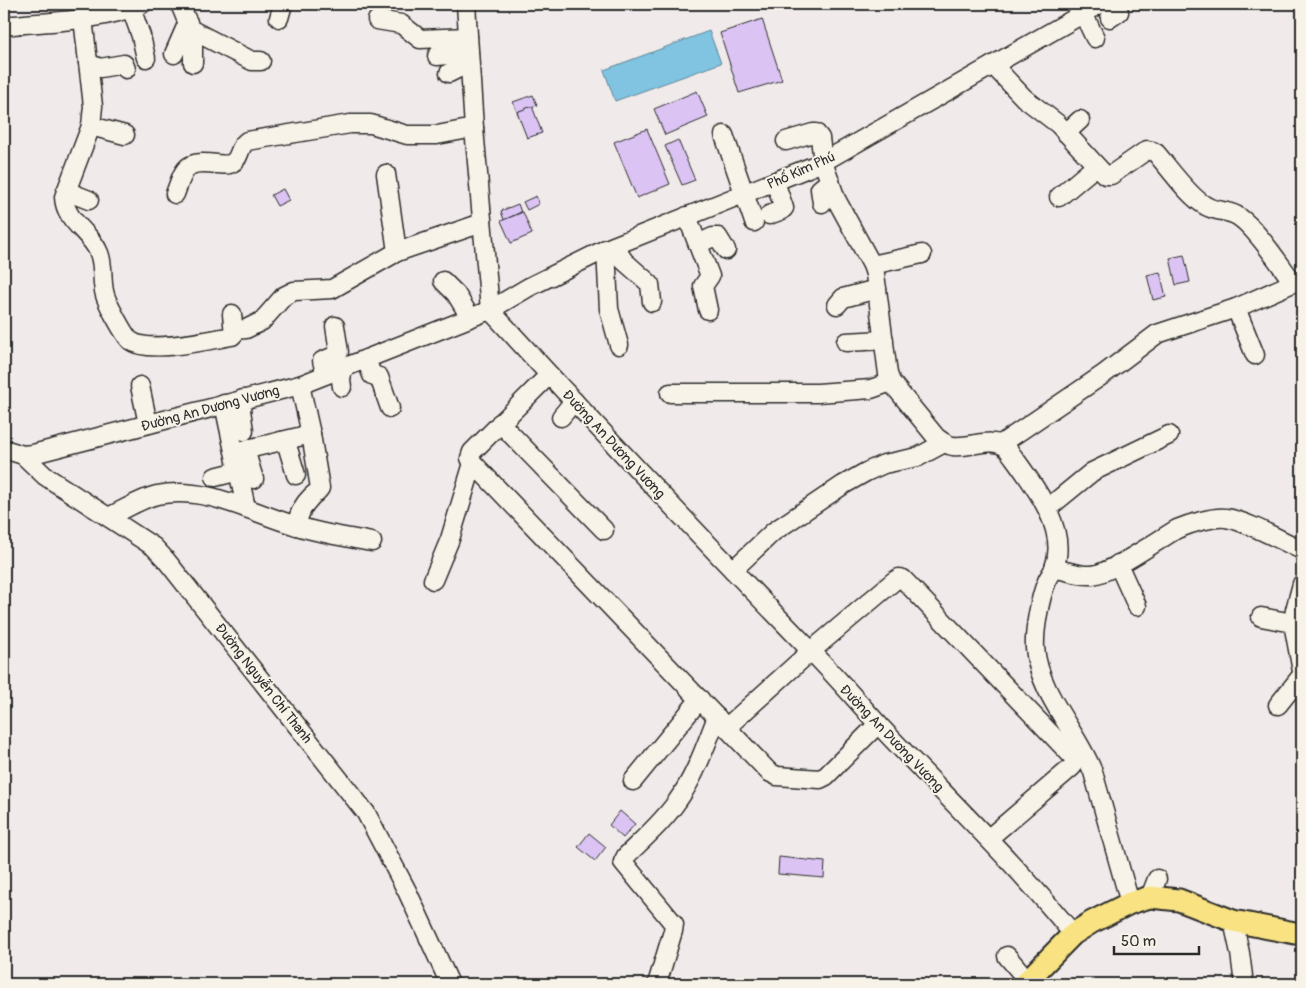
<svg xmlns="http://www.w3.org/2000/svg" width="1306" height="988" font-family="Pangolin,sans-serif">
<rect width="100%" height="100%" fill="#f1eaea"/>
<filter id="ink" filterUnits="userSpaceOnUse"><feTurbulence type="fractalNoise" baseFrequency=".02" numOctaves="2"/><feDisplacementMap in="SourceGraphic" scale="10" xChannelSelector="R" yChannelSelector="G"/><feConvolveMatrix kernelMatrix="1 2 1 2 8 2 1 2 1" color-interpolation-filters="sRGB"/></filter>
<g filter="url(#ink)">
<path fill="#80c4e1" stroke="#5e8798" d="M709,31l12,32 -106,38 -11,-31z"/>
<g fill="#dbc4f4" stroke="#2b2b2b">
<path d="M762,19l20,61 -43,13 -19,-60z"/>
<path d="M697,91l11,26 -43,18 -11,-26z"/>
<path d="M533,95l4,10 -20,7 -4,-10z"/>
<path d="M532,106l10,27 -15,5 -10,-26z"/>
<path d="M647,129l23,55 -33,14 -23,-56z"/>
<path d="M678,140l17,40 -13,5 -17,-39z"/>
<path d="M283,189l6,11 -12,6 -6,-11z"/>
<path d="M536,196l3,8 -12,6 -4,-8z"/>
<path d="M518,204l3,8 -17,8 -3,-9z"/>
<path d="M523,212l9,22 -21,9 -10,-22z"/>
<path d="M1184,255l6,27 -14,3 -6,-27z"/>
<path d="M1160,272l6,25 -13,3 -6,-25z"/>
<path d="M620,811l15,13 -12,14 -14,-13z"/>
<path d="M589,833l17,14 -11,14 -17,-14z"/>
<path d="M779,857l46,5 -1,16 -46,-4z"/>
</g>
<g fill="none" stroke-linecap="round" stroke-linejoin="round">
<defs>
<g id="minor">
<path d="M180,4l13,32v27"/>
<path d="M466,4l8,124 16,182 39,-23 77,-38 217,-87 277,-158"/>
<path d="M131,8l10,28 5,22"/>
<path d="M1083,13l12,25"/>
<path d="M83,18l10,88 -2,20 -27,71c1,25 27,35 35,56 6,15 1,31 7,45 3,8 19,39 25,43 18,13 78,-1 101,-5l2,-2 -2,-20"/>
<path d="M279,18l4,-14"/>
<path d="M1110,18l9,-6 -3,-8"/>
<path d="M377,20l24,4 19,15 48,-2"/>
<path d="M4,26c45,-5 95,-4 138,-22"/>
<path d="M190,29l62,32h9"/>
<path d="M174,54l14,-32"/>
<path d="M437,56l32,-3"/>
<path d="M88,63l12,5 24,-4 2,5"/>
<path d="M993,65l31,33 34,26 47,51h6l36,-25 5,1 4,2c13,15 34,45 50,53 10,6 24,4 33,11 17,11 41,48 54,65"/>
<path d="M449,73l20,-10"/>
<path d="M91,126l34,9"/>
<path d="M1066,133l14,-13"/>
<path d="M724,135l30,87"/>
<path d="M786,141l27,-8h3l4,5 3,24 13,37 36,66 3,9 13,100 3,8 45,55c5,4 11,8 17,9 19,2 38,-10 54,2 22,31 63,79 47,120 -1,4 -5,8 -7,13 -7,16 -13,49 -12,67 4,46 42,83 58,124l37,131"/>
<path d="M386,174l11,78"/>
<path d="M66,191l23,9"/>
<path d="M175,194c10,-27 10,-34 42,-30 5,0 10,2 15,-1 9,-5 6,-16 15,-22l103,-17h21l36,11h30l37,-7"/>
<path d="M1059,197l37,-31"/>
<path d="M822,203l-2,-14 10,-8"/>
<path d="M769,215l13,-5 2,-2 -9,-26"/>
<path d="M687,216l23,60 -7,10 5,24"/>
<path d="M698,244l15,-7h5l8,13"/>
<path d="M614,246l10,15 26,23 2,18"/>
<path d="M606,249l3,60 10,36"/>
<path d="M872,265l50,-11"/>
<path d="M443,281l13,13 14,23"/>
<path d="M837,305l6,-7 34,-9"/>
<path d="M1236,308l19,47"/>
<path d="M234,330l12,-1 16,-8 22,-25 10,-5 38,-2 65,-37 85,-29"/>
<path d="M846,342l38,-2"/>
<path d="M366,359l6,16 7,2 11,31"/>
<path d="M326,374l-4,-13 15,-6 2,-3 -4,-26"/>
<path d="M549,375l-77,77 -2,6 3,5 296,309 8,4 43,3 6,-3 52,-52"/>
<path d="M140,386l8,38"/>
<path d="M342,387l-1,-7 2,-13"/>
<path d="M670,393h148l53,-4 20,-7"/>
<path d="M243,399l-2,11 3,21"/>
<path d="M224,404l22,104"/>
<path d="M561,417l13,-16"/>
<path d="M500,423l104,107"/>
<path d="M281,441l6,4 9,30"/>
<path d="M1001,444l103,-70 53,-40 79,-26 66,-29"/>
<path d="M250,448l-3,8 7,23"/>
<path d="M4,449l19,6 22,21 109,71 12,13 200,253 41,78 43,93"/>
<path d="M235,452l76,-18"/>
<path d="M23,455l10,-1 267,-69 190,-75c105,115 212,229 321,341 23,23 44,48 66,72 66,71 136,137 196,211"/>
<path d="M215,477l24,-6"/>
<path d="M1048,508l44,-36 77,-37"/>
<path d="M108,517c16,-7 32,-18 49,-22 50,-10 94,18 140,31 25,8 50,11 75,16"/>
<path d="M297,526c1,-12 6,-21 14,-29 4,-4 7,-5 9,-9l-9,-54 -11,-49"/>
<path d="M1118,564l19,42"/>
<path d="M1054,568c13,3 26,8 38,7 20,-2 66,-35 85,-46 12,-5 37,-13 49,-11 21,3 56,23 76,32"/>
<path d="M733,570l40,-38 70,-47 23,-13 18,-8 34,-7 26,-14"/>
<path d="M433,580l17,-41 23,-76"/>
<path d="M1302,584l-7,26 -2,13 9,48"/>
<path d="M1261,617l32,6"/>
<path d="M1278,705l24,-30"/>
<path d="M727,727l84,-76 83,-70 5,-3 4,1 170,178 1,5 -2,5 -83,71"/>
<path d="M633,781l67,-82"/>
<path d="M1150,897l7,-18"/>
<path d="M1233,921l7,32 4,31"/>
<path d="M1007,956l21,25"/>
<path d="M657,984l16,-53 1,-7 -51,-62 3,-6c18,-18 38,-35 52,-56 18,-25 28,-56 39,-83"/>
</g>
<path id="major" d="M1024,984l49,-50 19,-12 38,-19 20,-6 29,3 54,21 62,12h7"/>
</defs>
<use href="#minor" stroke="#2b2b2b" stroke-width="21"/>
<use href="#major" stroke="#2b2b2b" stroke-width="25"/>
<use href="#minor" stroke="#f7f3e8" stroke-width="18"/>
<use href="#major" stroke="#f8e281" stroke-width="21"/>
</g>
</g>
<g text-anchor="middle" stroke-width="4" stroke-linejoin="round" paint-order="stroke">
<g font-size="14" fill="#2b2b2b" stroke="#f7f3e8">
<text transform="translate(801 170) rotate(-24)" y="5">Phố Kim Phú</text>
<text transform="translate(210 408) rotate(-15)" y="5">Đường An Dương Vương</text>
<text transform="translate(614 444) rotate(47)" y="5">Đường An Dương Vương</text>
<text transform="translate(264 683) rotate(52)" y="5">Đường Nguyễn Chí Thanh</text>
<text transform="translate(892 738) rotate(46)" y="5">Đường An Dương Vương</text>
</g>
</g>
<rect width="1306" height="988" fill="none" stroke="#f7f3e8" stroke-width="20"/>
<rect x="10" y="10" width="1286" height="968" fill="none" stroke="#2b2b2b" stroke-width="2" filter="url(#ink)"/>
<path d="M1114 946v8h85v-8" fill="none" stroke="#2b2b2b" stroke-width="2.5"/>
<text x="1121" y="946" font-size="15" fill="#2b2b2b" stroke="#f7f3e8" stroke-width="4" paint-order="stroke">50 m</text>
</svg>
